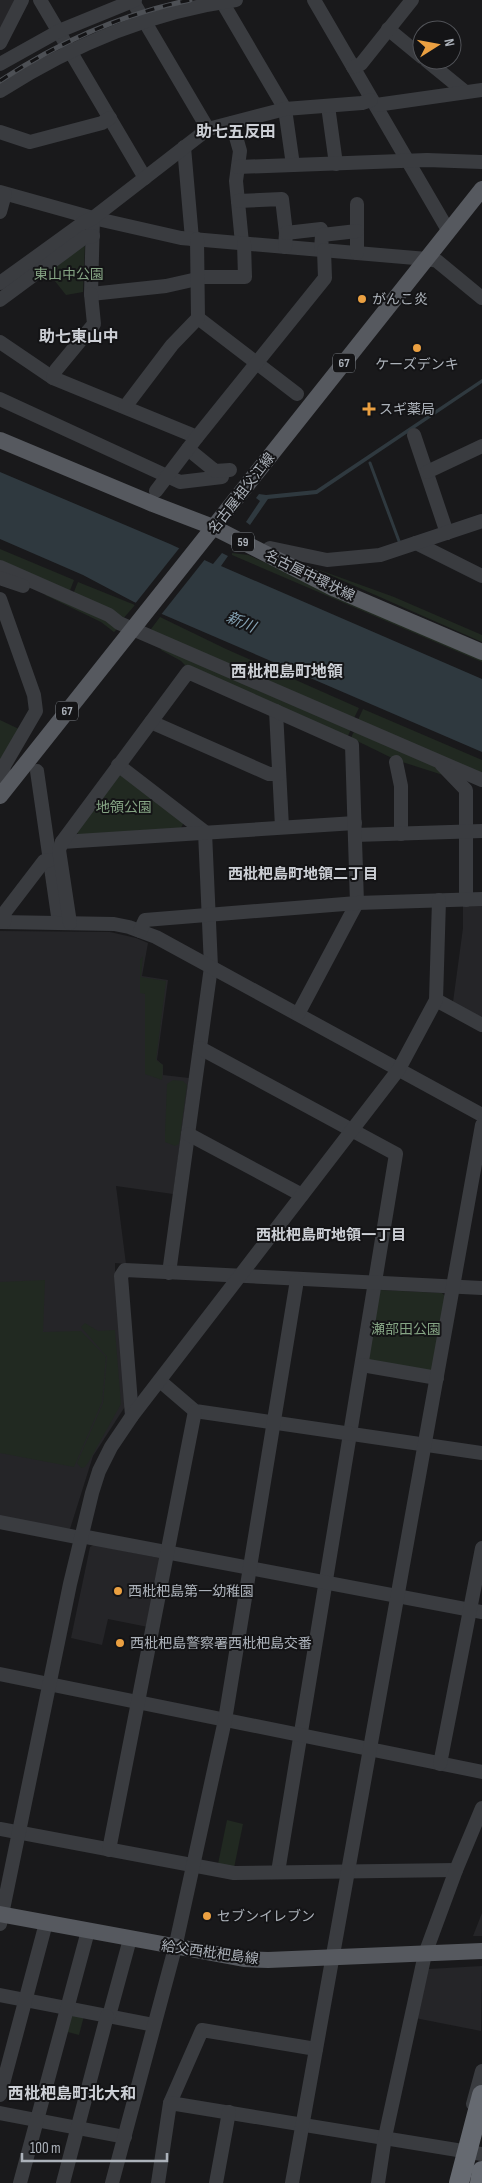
<svg xmlns="http://www.w3.org/2000/svg" width="482" height="2183" font-family="'Sofia Sans Condensed','Noto Sans JP',sans-serif">
<rect width="100%" height="100%" fill="#19191b"/>
<g fill="#252528">
<path d="M0,0h18l-18,35z"/>
<path d="M482,902v116l-29,-16 10,-74v-25z"/>
<path d="M0,931l110,1 26,6 12,5 -6,33 26,4 -11,80 6,5v10l26,3 -16,116 -57,-8 10,78 -11,-1v14l11,128 -33,51 -23,73 -3,2 -67,-13z"/>
<path d="M94,1545l65,13 2,5 -13,64 -40,-8 -6,26 -31,-7 19,-91z"/>
<path d="M482,1913v23h-9z"/>
<path d="M482,1966l-1,65 -66,-13 13,-49z"/>
</g>
<g fill="#212921">
<path d="M85,243l-2,49 -17,3 -19,-24z"/>
<path d="M0,549l74,31 -5,13 -69,-30z"/>
<path d="M232,553l16,2 234,104v3l-250,-107z"/>
<path d="M314,568l80,29 88,38v7z"/>
<path d="M78,582l57,23 -13,15 -49,-26z"/>
<path d="M53,594l51,24 13,11 -3,3 -13,-10 -56,-27z"/>
<path d="M160,617l66,32 133,59 -6,12 -200,-88 -2,-3z"/>
<path d="M163,644l189,83 -5,11 -160,-71 -6,-6 -20,-11z"/>
<path d="M363,709l119,51v16l-125,-54z"/>
<path d="M0,720l21,10 -21,41z"/>
<path d="M355,729l83,36 5,10 -47,-15 -45,-22z"/>
<path d="M121,774l63,48 -3,6 -102,8 -4,-7z"/>
<path d="M143,956l-2,21 25,4 -10,79 7,5 -1,15 -17,-6v-80l-5,-1v-33z"/>
<path d="M173,1080l10,1 4,4 -8,59 -4,2 -10,-4v-8l2,-50z"/>
<path d="M45,1280l-2,52 38,-1 25,26 -4,45 -28,65 -74,-14v-171z"/>
<path d="M381,1290l61,3 4,4 -13,75 -67,-12 11,-66z"/>
<path d="M85,1323l13,8 17,-1 6,74 -33,59 -3,4 -4,1 -4,-5 26,-60 4,-46 -26,-30z"/>
<path d="M227,1820l16,4 -9,44 -16,-4z"/>
<path d="M71,2013l13,3 -5,19 -15,-4z"/>
</g>
<g fill="#2f393f">
<path d="M482,379v4l-165,111 -49,5 -18,26 -4,-3 14,-21 -4,-3 3,-4 7,1 50,-5z"/>
<path d="M0,472l170,72 43,20 9,-11 6,3 -7,10 261,113v73l-348,-150 -51,-27 -83,-36z"/>
</g>
<path fill="#19191b" d="M181,546l25,12 -46,58 -26,-11z"/>
<g fill="none" stroke-linecap="round" stroke-linejoin="round">
<path stroke="#2f393f" stroke-width="3" d="M370,463l29,78"/>
<g stroke="#3a3c40" stroke-width="14">
<path d="M40,0l105,178"/>
<path d="M132,0l76,129"/>
<path d="M221,0l64,109 8,56"/>
<path d="M314,0l134,230"/>
<path d="M388,29l34,28"/>
<path d="M0,43l22,-43"/>
<path d="M426,60l38,31"/>
<path d="M0,64l59,-33 76,-31"/>
<path d="M353,67l8,-3 51,-64"/>
<path d="M0,91c72,-46 150,-79 236,-91"/>
<path d="M376,105l106,-15"/>
<path d="M328,106l8,58"/>
<path d="M232,123l8,28 -4,30 6,62"/>
<path d="M0,132l30,10 72,-19 8,-5"/>
<path d="M184,147l8,92"/>
<path d="M238,167l189,-7 55,2"/>
<path d="M0,192l93,26 88,20 246,21 10,2 45,37"/>
<path d="M238,201l44,-2 4,34 -1,14"/>
<path d="M357,204v49"/>
<path d="M0,212l5,-18"/>
<path d="M93,218l-2,76 75,-8 31,-7"/>
<path d="M286,233l35,-4 1,6"/>
<path d="M321,250l1,-15 35,-4"/>
<path d="M197,277h48l-1,-34"/>
<path d="M0,283l83,-60 10,-5 115,-89 77,-20 77,-6 9,-3"/>
<path d="M0,300l85,-63 8,-1"/>
<path d="M198,318l99,76"/>
<path d="M0,342l53,36 144,59"/>
<path d="M53,378l3,-8 38,-46 -3,-30"/>
<path d="M0,399l180,83 42,-5"/>
<path d="M125,407l47,-62 26,-27 -1,-79"/>
<path d="M414,435l33,98"/>
<path d="M188,449l27,22 15,-1"/>
<path d="M427,472l55,-26"/>
<path d="M156,491l41,-54 128,-159 -1,-28"/>
<path d="M416,543l66,33"/>
<path d="M264,553l6,-5 57,12 53,-5 102,-34"/>
<path d="M0,567l109,48 10,8 363,157"/>
<path d="M0,578l23,8"/>
<path d="M0,599l34,96 2,16 -32,55 -1,9 5,11"/>
<path d="M276,711l6,116"/>
<path d="M151,722l118,52h10"/>
<path d="M396,762l5,24v48"/>
<path d="M118,765l87,67 6,135 -42,306"/>
<path d="M442,765l24,25v110"/>
<path d="M37,771l22,152"/>
<path d="M355,835l127,-4"/>
<path d="M62,842l293,-19"/>
<path d="M0,922l114,2 15,3 27,10 326,178"/>
<path d="M4,922l1,-10 39,-51 6,-1"/>
<path d="M70,923l-11,-73 3,-8 126,-170 164,73 5,158 -59,111"/>
<path d="M140,931l5,-11 212,-17 125,-4"/>
<path d="M436,1000l46,25"/>
<path d="M200,1048l196,106 -118,718"/>
<path d="M188,1134l114,61"/>
<path d="M362,1365l75,13"/>
<path d="M160,1381l35,30 287,42"/>
<path d="M132,1416l-11,-140 4,-6 357,18"/>
<path d="M0,1522l81,16"/>
<path d="M81,1536l401,76"/>
<path d="M0,1674l482,98"/>
<path d="M440,1764l42,-216"/>
<path d="M0,1829l234,44 222,-3"/>
<path d="M109,1850l86,-439"/>
<path d="M0,1924l70,-340 22,-91 7,-22 12,-24 21,-31 267,-347 37,-69 3,-100"/>
<path d="M0,1995l154,30"/>
<path d="M109,2016l21,-77"/>
<path d="M0,2095l46,-172"/>
<path d="M170,2103l32,-73 114,19"/>
<path d="M473,2104l9,-33"/>
<path d="M0,2113l125,24"/>
<path d="M20,2183l68,-252"/>
<path d="M63,2183l44,-167"/>
<path d="M112,2183l63,-235 50,-228 72,-440"/>
<path d="M158,2183l12,-80 312,51"/>
<path d="M216,2183l13,-71"/>
<path d="M292,2183l190,-1058"/>
<path d="M378,2183l7,-46 40,-183 31,-84 26,-62"/>
</g>
<g stroke="#56595f" stroke-width="16">
<path d="M0,440l153,64 60,23 122,62 147,63"/>
<path d="M0,796l482,-607"/>
<path d="M0,1914l244,45 24,1 214,-9"/>
</g>
<path stroke="#666a71" stroke-width="20" d="M480,2183l2,-12"/>
<defs>
<path id="rail" d="M0,81c57,-38 122,-67 190,-81"/>
</defs>
<use href="#rail" stroke="#4d5055" stroke-width="5"/>
<use href="#rail" stroke="#141416" stroke-width="3" stroke-dasharray="9" stroke-linecap="butt"/>
<path stroke="#666a71" stroke-width="20" d="M459,2183l23,-88"/>
</g>
<g fill="#eba041" stroke="#141416" stroke-width="2">
<circle cx="362" cy="299" r="5"/>
<circle cx="417" cy="348" r="5"/>
<path d="M366.5 401.5h5v5h5v5h-5v5h-5v-5h-5v-5h5z"/>
<circle cx="118" cy="1591" r="5"/>
<circle cx="120" cy="1643" r="5"/>
<circle cx="207" cy="1916" r="5"/>
</g>
<g text-anchor="middle" stroke-width="4" stroke-linejoin="round" paint-order="stroke">
<g fill="#141416" stroke="#7e8389" stroke-width="1">
<rect x="333" y="353.5" width="22" height="19" rx="4"/>
<rect x="232" y="532.5" width="22" height="19" rx="4"/>
<rect x="56" y="701.5" width="22" height="19" rx="4"/>
</g>
<g font-size="12" font-weight="bold" fill="#acb2ba">
<text x="344" y="367">67</text>
<text x="243" y="546">59</text>
<text x="67" y="715">67</text>
</g>
<g font-size="14" fill="#85a484" stroke="#141416">
<text x="69" y="279">東山中公園</text>
<text x="124" y="812">地領公園</text>
<text x="406" y="1334">瀬部田公園</text>
</g>
<g font-size="14" fill="#acb2ba" stroke="#141416" text-anchor="start">
<text x="372" y="304">がんこ炎</text>
<text x="417" y="369" text-anchor="middle">ケーズデンキ</text>
<text x="379" y="414">スギ薬局</text>
<text x="128" y="1596">西枇杷島第一幼稚園</text>
<text x="130" y="1648">西枇杷島警察署西枇杷島交番</text>
<text x="217" y="1921">セブンイレブン</text>
</g>
<g font-size="14" fill="#acb2ba" stroke="#141416">
<text transform="translate(241 493) rotate(-52)" y="5">名古屋祖父江線</text>
<text transform="translate(310 575) rotate(26)" y="5">名古屋中環状線</text>
<text transform="translate(210 1952) rotate(8)" y="5">給父西枇杷島線</text>
</g>
<g font-size="15" font-style="italic" fill="#85a2b3" stroke="#141416">
<text transform="translate(241 622) rotate(23)" y="5">新川</text>
</g>
<g font-size="15" font-weight="bold" fill="#cdd0d6" stroke="#141416">
<text x="303" y="879">西枇杷島町地領二丁目</text>
<text x="331" y="1240">西枇杷島町地領一丁目</text>
</g>
<g font-size="16" font-weight="bold" fill="#cdd0d6" stroke="#141416">
<text x="236" y="137">助七五反田</text>
<text x="79" y="342">助七東山中</text>
<text x="287" y="677">西枇杷島町地領</text>
<text x="72" y="2099">西枇杷島町北大和</text>
</g>
</g>
<g transform="translate(437 45) rotate(79)"><circle r="24" fill="#141416" stroke="#515358"/>
<path d="M0-4L9 19L0 12L-9 19Z" fill="#eba041"/>
<text y="-8" font-size="14" font-weight="bold" text-anchor="middle" fill="#acb2ba">N</text>
</g>
<path d="M22 2153v8h145v-8" fill="none" stroke="#acb2ba" stroke-width="2.5"/>
<text x="30" y="2153" font-size="15" fill="#acb2ba" stroke="#141416" stroke-width="4" paint-order="stroke">100 m</text>
</svg>
